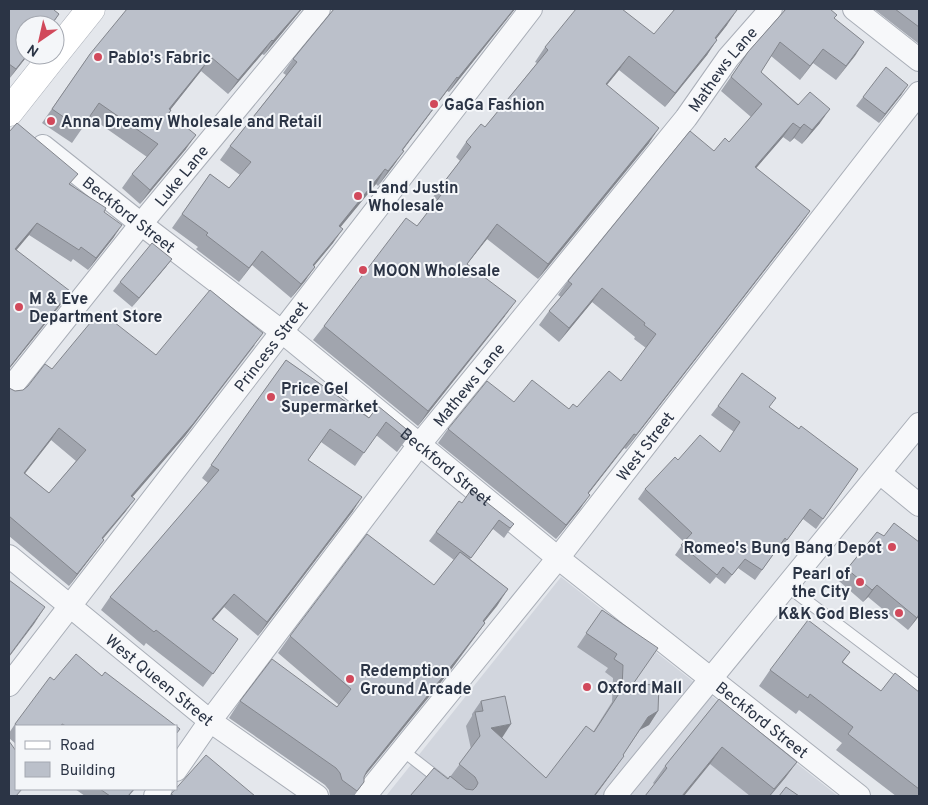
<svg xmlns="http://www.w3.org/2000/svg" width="928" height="805" font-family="Overpass,sans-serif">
<rect width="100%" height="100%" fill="#e4e7ec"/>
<path fill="#d2d6de" d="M561,577l277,219h-452z"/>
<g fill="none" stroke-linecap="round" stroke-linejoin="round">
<defs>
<g id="lane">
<path d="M787,586l132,100"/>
<path d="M402,750l59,46"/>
</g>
<g id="street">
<path d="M854,9l65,51"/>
<path id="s1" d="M43,146l98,78 140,107 277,227 301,238"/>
<path id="s2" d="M9,390l132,-166 178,-215"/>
<path d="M880,473l39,32"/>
<path id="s3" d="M9,556l201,165 107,75"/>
<path id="s4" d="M9,685l522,-676"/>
<path id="s5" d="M176,770l34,-49 209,-276 267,-327 42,-60 43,-49"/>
<path d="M155,796l6,-7"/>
<path id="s6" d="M365,796l193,-238 361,-465"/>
<path d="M615,796l304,-372"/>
</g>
<g id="secondary">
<path d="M55,54l36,-45"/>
<path d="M9,112l45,-57"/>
</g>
</defs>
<use href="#lane" stroke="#a9aeb7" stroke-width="13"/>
<use href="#street" stroke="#a9aeb7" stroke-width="24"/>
<use href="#secondary" stroke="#a9aeb7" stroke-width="29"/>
<use href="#lane" stroke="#f7f8fa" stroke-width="11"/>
<use href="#street" stroke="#f7f8fa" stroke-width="22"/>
<use href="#secondary" stroke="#fff" stroke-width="28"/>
</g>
<g fill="#a1a5ae" fill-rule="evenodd">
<path d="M9,9l46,2 4,3 -7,11h-27l3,30 -19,24z"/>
<path d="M302,9l-38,46 -2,-1 -34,40 -27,-23 -31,39 -1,3 17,36 -46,55 -18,-16 10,-14 15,-17 -57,-40 -18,26 -30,-20 48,-69z"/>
<path d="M334,9h181l-35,44 -31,39 -2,-1 -44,59 -9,15 -16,21 -2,-2 -36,43 -7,16 -19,23 -9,15 -14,17 -39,-33 -13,17 -43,-33 2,-2 -26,-19 38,-54 19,14 11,-13 -20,-15 10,-14 56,-71 -3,-2 10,-14z"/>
<path d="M783,9h47l4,10 30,23 -28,38 -23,-17 -13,17 -29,-24 -10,16 59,51 -18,21 -8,-6 -4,4 -7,-5 -27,31 54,43 -10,14 -170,219 -4,5 -2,-1 -36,46 -8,15 -24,30 -118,-96 10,-14 66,-27 55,7 8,-2 44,-26 25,-33 -12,-9 1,-2 -43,-35 -33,40 -20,-17 10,-14 12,-14 -3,-2 10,-14 146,-130 15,-9 22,-25 -30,-26 27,-39 36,-41z"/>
<path d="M874,9h45v35z"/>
<path d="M727,25l-11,14 -9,16 -42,52 -46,-37 -12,15 42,58 -111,136 -51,-40 -20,25 38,52 -87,110 -105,-86 11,-14 93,-100 20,-26 -4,-3 27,-36 -4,-4 10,-15 19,-15 52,-64 -2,-1 10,-15z"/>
<path d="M902,94l-23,29 -23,-17 7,-9z"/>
<path d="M9,132l95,80 10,25 -26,33 -15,-11 -2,3 -42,-27 -13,14 46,54 -53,66z"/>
<path d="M172,259l-7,9 -33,39 -19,-16 7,-9z"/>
<path d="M255,345l-70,91 -53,61 -6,14 -23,28 1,1 -9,12 -26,34 -60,-50v-148l6,3 8,-1 29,-21 104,-14zM51,440l25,21 -27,32 -24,-20z"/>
<path d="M286,360l83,58 9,-12 33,27 -14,19 -21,-17 -21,31 -34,-24 -13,18 45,51 -95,125 -34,-29 -11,13 25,19 -35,48 -57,-44 -2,3 -43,-36 9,-13 98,-114 -6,-5z"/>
<path d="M718,406l51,2 89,61 -42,60 -13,-10 -23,30 -2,-1 -23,32 -17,-12 -13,16 -9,-7 -6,7 -35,-29 9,-13 -46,-43 7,-10 33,-29 42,-8 14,-20 -23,-17z"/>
<path d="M459,501l3,2 52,21 -10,14 -11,-9 -23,30 38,30 -24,33 1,1 -12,17 -23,31 -86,105v6l-10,14h-24l-1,-6 -4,-5 -96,-67 11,-17 97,6 2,-2 -61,-52 12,-17 144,-51 20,-25 -25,-19z"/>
<path d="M877,532l42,84 -11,14 -40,-33 -5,5 -24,-21 8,-12z"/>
<path d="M602,610l31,74 25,27 -9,14 -9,5 -17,25 -8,14 -20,27h-185l38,-17 2,-2 21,-28 -5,-23 6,-10v-2l9,-13 21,37h-1l45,40 47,-46 19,-30 1,-24 -8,-6 3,-4 -31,-21z"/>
<path d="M850,652l-7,10 38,29 38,1v104h-23l-60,-46 6,-7 -43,-33 -3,4 -37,-28 11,-16z"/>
<path d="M102,676l74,50h-160v18l-7,-6v-5l6,-9 39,-44z"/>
<path d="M719,699l78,63 -12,16 -15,18h-20l-40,-32 -56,20 -1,-1 12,-17z"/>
<path d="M75,789h60l-6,7h-44z"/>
</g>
<g fill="#83868d">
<path d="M301,9h1l-38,46 9,-14z"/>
<path d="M514,9h1l-35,44 -31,39 9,-14z"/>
<path d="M737,10l-10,15 -22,28 10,-15z"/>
<path d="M272,40l-10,14 -34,40 10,-14z"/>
<path d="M717,40l-10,15 -42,52 10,-14z"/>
<path d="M864,42l-9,14 -19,24 10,-14z"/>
<path d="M823,49l-10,14 -13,17 10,-14z"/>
<path d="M27,55h1l-19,24 7,-10z"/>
<path d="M629,56l-10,14 -24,29 11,-15z"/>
<path d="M211,57l-10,14 -42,53 10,-15z"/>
<path d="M457,77l-10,14 -55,73 10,-14z"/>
<path d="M908,85l-6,9 -23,29 6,-9z"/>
<path d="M830,109l-10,14 -18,21 10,-14z"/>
<path d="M793,123l-10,14 -38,44 10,-14z"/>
<path d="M804,124l-10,14 -4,4 10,-14z"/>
<path d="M659,128l-10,15 -111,136 10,-15z"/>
<path d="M196,135l-10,14 -46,55 10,-14z"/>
<path d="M404,151l-10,14 -16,21 10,-15z"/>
<path d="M385,169l-9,15 -46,56 9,-14z"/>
<path d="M810,211l-10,14 -174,224 10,-14z"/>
<path d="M37,223l-8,12 -20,24 6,-10z"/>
<path d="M497,224l-10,15 -31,39 11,-14z"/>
<path d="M122,225l-8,12 -26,33 8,-12z"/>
<path d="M343,229l-10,14 -30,36 10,-14z"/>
<path d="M262,251l-10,14 -13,17 10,-14z"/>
<path d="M172,259l-7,9 -33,39 7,-9z"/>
<path d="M315,267l-10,14 -14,17 10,-14z"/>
<path d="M602,288l-10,14 -33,40 10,-14z"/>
<path d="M70,291l-8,12 -53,66v-1z"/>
<path d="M516,301l-11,15 -87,110 10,-15z"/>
<path d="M263,333l-78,103 -62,72 8,-12z"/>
<path d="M59,428l-8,12 -35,45 8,-12z"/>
<path d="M634,434l-10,14 -46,59 10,-14z"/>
<path d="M590,495l-10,14 -24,30 10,-14z"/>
<path d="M362,497l-9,14 -95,125 9,-14z"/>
<path d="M135,499l-9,12 -33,39 9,-12z"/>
<path d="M104,540l-9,12 -26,34 8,-12z"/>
<path d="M877,585l-9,12 -5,5 9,-12z"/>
<path d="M508,589l-11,17 -26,32 12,-17z"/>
<path d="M234,594l-10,13 -22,26 10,-14z"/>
<path d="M45,607l-11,17 -25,33v-1z"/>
<path d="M919,614v2l-11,14z"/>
<path d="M485,623l-35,48 -95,117 12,-17z"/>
<path d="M658,711l-9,14 -10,5 9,-13z"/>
<path d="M511,724l-9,14 -20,4 9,-14z"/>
<path d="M722,747l-12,17 -26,32h-2z"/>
<path d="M624,756l-29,40h-1z"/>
<path d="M797,762l-12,16 -15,18h-1z"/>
</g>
<g fill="#bbc0ca" stroke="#83868d" fill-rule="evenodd">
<path d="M9,9h46l-1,1 5,4 -8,11h-26v30h2l-11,14 -7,-5z"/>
<path d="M127,9h174l-28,32 -1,-1 -34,40 -27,-23 -42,52 2,1 -2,3 27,22 -46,55 -18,-16 26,-30 -59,-41 -18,26 -29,-20 38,-55z"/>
<path d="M334,9h180l-56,69 -1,-1 -55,73 2,1 -16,20 -3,-2 -46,57 4,3 -30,36 2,2 -14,17 -39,-33 -13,17 -43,-33 2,-2 -26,-19 28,-40 19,14 22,-26 -21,-16 67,-84 -4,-3z"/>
<path d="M576,9h46l32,25 21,-25h60l2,1 -22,28 2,2 -42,53 -46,-37 -23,28 53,44 -111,136 -51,-40 -30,40 49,37 -88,110 -104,-85 82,-108 11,8 31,-40 -4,-4 27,-35 -5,-5 15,-18 4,3 63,-77 -3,-3z"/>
<path d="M786,9h44l7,6 -3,3 30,24 -18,24 -23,-17 -13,17 -30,-24 -19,30 37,33 12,-13 20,17 -18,21 -8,-6 -4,4 -7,-5 -38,44 55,44 -170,219 -4,5 -2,-1 -46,59 2,2 -24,30 -118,-96 39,-48 27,21 18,-22 37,29 4,-5 4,3 32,-36 12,10 35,-47 -12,-9 1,-2 -43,-35 -33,40 -20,-17 23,-27 -4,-3 122,-150 24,20 11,-13 4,4 33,-38 -31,-27 17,-25z"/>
<path d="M895,9h24v18z"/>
<path d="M886,67l22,18 -23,29 -22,-17z"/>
<path d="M17,123l61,51 -9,10 37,24 -2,4 18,13 -26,33 -15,-11 -2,3 -42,-27 -22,26 55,42 -61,77v-236z"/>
<path d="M152,243l20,16 -33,39 -19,-16z"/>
<path d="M210,290l53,43 -70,91 -62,72 4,3 -33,39 2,2 -27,34 -68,-58v-128l6,3 8,-1 5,-4 17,-22 7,5 48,-58 56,44zM59,428l27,22 -37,43 -25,-20z"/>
<path d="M286,360l83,58 9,-12 33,27 -4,6 -21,-17 -22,31 -34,-24 -22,31 54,37 -95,125 -33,-28 -22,25 26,20 -25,35 -57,-44 -2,2 -44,-35 109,-127 -8,-5z"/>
<path d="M742,373l34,25 -7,9 30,22 2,-3 57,43 -35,50 -13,-10 -23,31 -2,-2 -23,32 -17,-11 -13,16 -9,-8 -6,8 -36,-30 11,-12 -47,-44 30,-32 3,3 22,-25 20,17 20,-30 -22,-16z"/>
<path d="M471,490l43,34 -4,4 -11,-8 -28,38 -35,-26 23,-31 3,2z"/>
<path d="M894,523l25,19v72l-2,4 -40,-33 -5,5 -25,-21 30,-37 7,4z"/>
<path d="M367,534l67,51 26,-33 48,37 -25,32 2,2 -24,31 -94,117 -3,6v5l-7,9 -15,-11 -2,-7 -4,-5 -96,-67 32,-42 65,48 14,-18 -61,-53z"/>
<path d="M9,580l36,27 -36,49z"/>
<path d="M602,610l56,38 -25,36 26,1 -1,26 -10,6 -25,38 1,1 -30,40h-184l24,-28 14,11 2,-3 16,13 7,1 3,-3 2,-4 -3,-6 -16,-13 21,-28 -5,-24 8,-1 -2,-10 24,-5 6,28 -20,4 55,50 40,-52 8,6 28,-43 1,-24 -9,-6 3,-5 -31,-21z"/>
<path d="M808,620l42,32 -8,10 39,29 14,-18 24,19v97l-71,-55 5,-7 -43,-33 -2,4 -38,-28z"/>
<path d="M76,654l26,22 3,-4 75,57 -4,5v-8h-110l-4,-2 -1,2h-43l-3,-2 35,-47 4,3z"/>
<path d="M719,699l78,63 -23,27 -52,-42 -40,49h-37l22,-28 -2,-2z"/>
<path d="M9,741l7,10v38h6l-6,7h-7z"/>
<path d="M206,755l49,41h-81l-3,-2z"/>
<path d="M786,787l13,9h-20z"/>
<path d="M100,789h34l-6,7h-18z"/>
</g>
<g fill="#d1495b" stroke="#f4f6f9" stroke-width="2">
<circle cx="98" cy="57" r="5"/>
<circle cx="434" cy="104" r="5"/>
<circle cx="51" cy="121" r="5"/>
<circle cx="358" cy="196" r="5"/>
<circle cx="363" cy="270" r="5"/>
<circle cx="19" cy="307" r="5"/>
<circle cx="271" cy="397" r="5"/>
<circle cx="892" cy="547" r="5"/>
<circle cx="860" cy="582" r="5"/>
<circle cx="899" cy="613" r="5"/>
<circle cx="350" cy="679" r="5"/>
<circle cx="587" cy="687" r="5"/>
</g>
<g text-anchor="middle" stroke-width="4" stroke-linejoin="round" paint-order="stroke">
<g font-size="16" font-weight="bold" fill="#2b3445" stroke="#f4f6f9" text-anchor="start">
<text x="108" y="63">Pablo's Fabric</text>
<text x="444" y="110">GaGa Fashion</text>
<text x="61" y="127">Anna Dreamy Wholesale and Retail</text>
<text x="368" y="193">L and Justin<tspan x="368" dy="18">Wholesale</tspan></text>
<text x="373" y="276">MOON Wholesale</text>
<text x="29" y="304">M &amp; Eve<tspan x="29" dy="18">Department Store</tspan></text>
<text x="281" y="394">Price Gel<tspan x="281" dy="18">Supermarket</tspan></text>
<text x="882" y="553" text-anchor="end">Romeo's Bung Bang Depot</text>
<text x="850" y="579" text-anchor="end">Pearl of<tspan x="850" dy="18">the City</tspan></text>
<text x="889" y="619" text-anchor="end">K&amp;K God Bless</text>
<text x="360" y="676">Redemption<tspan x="360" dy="18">Ground Arcade</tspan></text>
<text x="597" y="693">Oxford Mall</text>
</g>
<g font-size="16" fill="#2b3445" stroke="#f4f6f9">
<text dy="6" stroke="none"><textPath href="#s5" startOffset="889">Mathews Lane</textPath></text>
<text dy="6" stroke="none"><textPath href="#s2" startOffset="275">Luke Lane</textPath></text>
<text dy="6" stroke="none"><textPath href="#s1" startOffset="110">Beckford Street</textPath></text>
<text dy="6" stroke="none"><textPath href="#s4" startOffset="428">Princess Street</textPath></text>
<text dy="6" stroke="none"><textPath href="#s5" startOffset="484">Mathews Lane</textPath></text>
<text dy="6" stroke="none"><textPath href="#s6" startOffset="448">West Street</textPath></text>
<text dy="6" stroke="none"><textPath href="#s1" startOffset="515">Beckford Street</textPath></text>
<text dy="6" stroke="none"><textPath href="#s3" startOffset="195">West Queen Street</textPath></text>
<text dy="6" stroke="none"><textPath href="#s1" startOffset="920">Beckford Street</textPath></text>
</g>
</g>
<rect width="928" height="805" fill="none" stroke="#2b3445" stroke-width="20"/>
<rect x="15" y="725" width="162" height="65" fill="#f4f6f9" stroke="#a4a8b1"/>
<rect x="25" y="741" width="25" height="8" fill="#ffffff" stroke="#a4a8b1"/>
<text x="60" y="750" font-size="15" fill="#2b3445">Road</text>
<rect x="25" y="762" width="25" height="15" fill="#bbc0ca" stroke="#a4a8b1"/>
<text x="60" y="775" font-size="15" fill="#2b3445">Building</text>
<g transform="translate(40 40) rotate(214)"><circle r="24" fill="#f4f6f9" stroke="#a4a8b1"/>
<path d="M0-4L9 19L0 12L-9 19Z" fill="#d1495b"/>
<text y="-8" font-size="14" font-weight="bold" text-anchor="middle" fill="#2b3445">N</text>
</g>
</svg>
